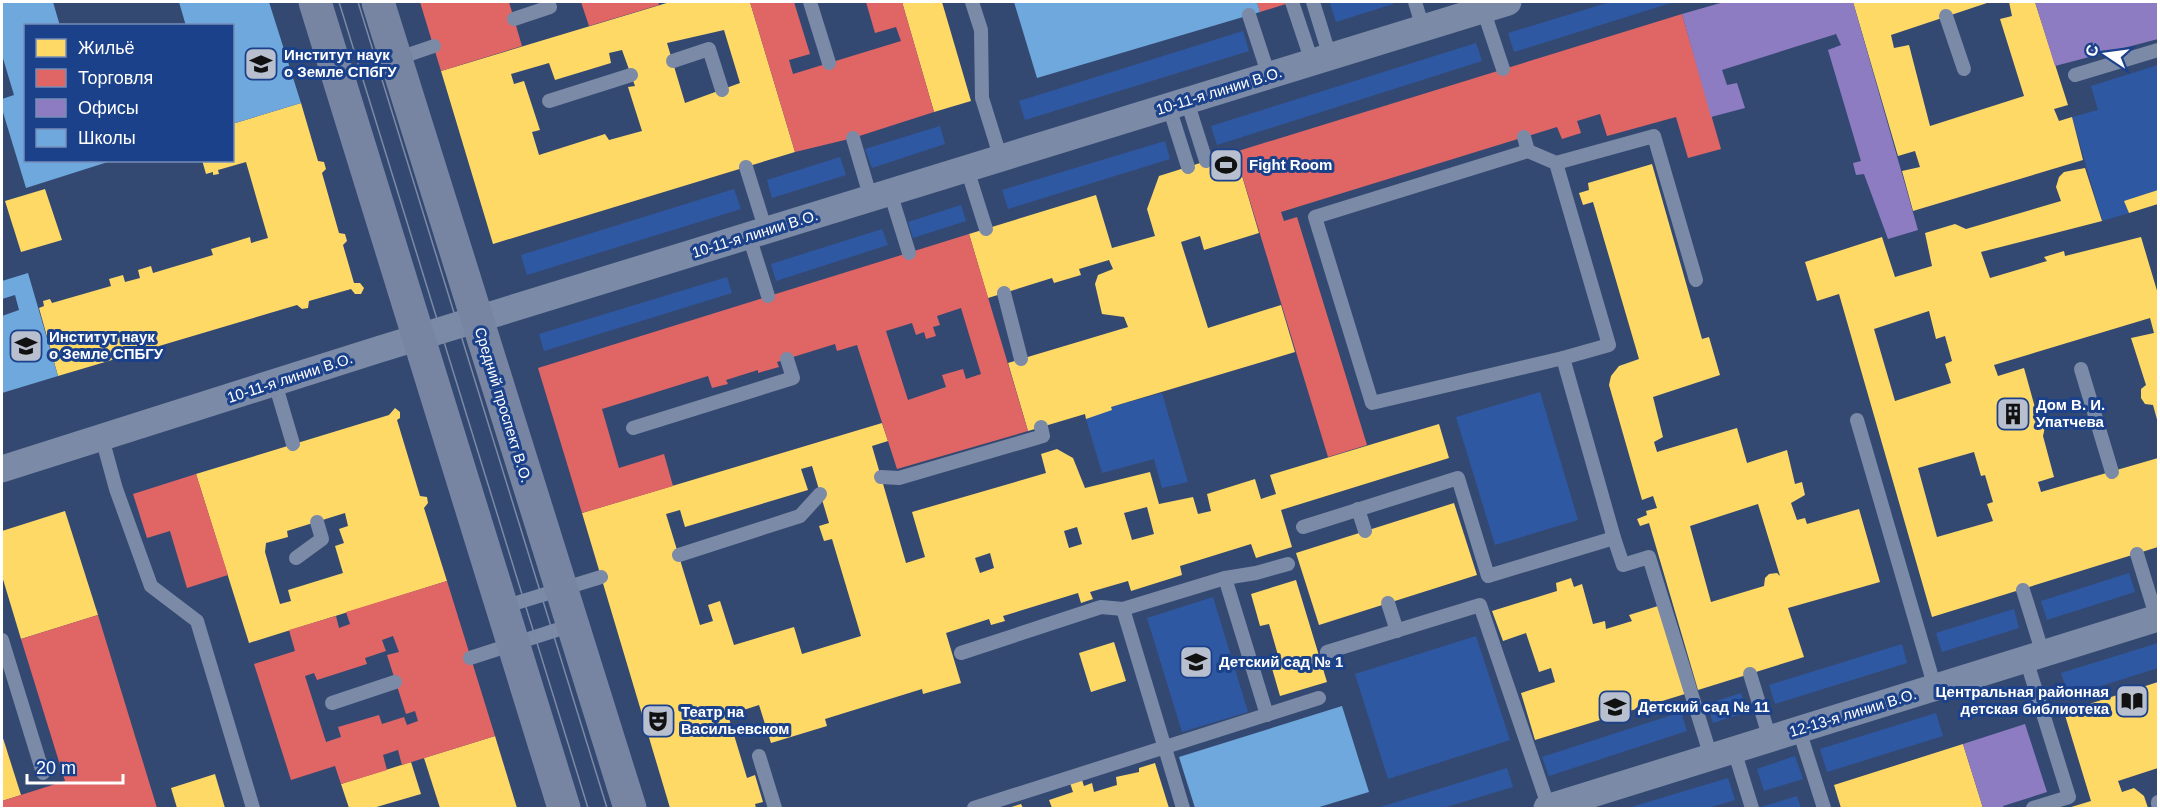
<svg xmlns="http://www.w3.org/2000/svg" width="2160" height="810" font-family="Arial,sans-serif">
<rect width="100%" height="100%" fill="#344972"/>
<g fill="#2f58a2">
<path d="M1335,2h58v2l-57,18 -6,-19z"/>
<path d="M1610,2h64l-160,50 -6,-19z"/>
<path d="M1243,31l6,20 -224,69 -6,-19z"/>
<path d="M1476,43l6,18 -265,84 -6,-19z"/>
<path d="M2158,65v125l-33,11 4,12 -27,8 -30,-104 26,-7 -7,-24z"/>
<path d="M940,126l5,18 -73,24 -7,-19z"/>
<path d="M1165,141l5,18 -162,50 -6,-19z"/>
<path d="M840,157l6,18 -74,23 -5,-18z"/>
<path d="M734,189l7,20 -214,66 -6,-20z"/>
<path d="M961,205l5,16 -53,17 -5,-16z"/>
<path d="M882,229l6,16 -112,36 -5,-17z"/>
<path d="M727,277l5,16 -188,58 -5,-17z"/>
<path d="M1540,392l38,128 -83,25 -39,-128z"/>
<path d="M1162,393l26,89 -26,6 -8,-29 -52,14 -16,-54 25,-12z"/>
<path d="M2129,573l6,19 -88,28 -6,-19z"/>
<path d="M1213,597l35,115 -66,20 -35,-114z"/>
<path d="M2014,609l5,19 -77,24 -6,-19z"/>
<path d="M1476,636l34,104 -122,39 -33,-105z"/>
<path d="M2158,643v25l-89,28 -8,-23z"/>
<path d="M1902,644l5,19 -132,41 -6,-19z"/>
<path d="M1741,693l6,19 -34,11 -6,-19z"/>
<path d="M1681,712l6,19 -138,45 -7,-19z"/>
<path d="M1936,713l7,23 -116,36 -7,-23z"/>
<path d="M1795,756l8,23 -39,12 -7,-22z"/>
<path d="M1507,768l6,19 -70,21h-66z"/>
<path d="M1728,778l7,22 -27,8h-80z"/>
<path d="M1797,796l4,12h-40v-1z"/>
</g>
<g fill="#ffd966" fill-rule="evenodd">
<path d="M670,2h80l45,150 -302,92 -52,-173zM724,30l16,53 -55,20 -18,-60zM622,50l13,36 -7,1 14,44 -33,9 -4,-6 -66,21 -7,-23 8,-2 -16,-49 -10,3 -3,-10 38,-11 6,17 56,-17 -2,-10z"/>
<path d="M902,2h40l29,99 -37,11z"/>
<path d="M1853,2h137l-99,33 3,13 15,-3 21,81 94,-30 -24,-77 12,-3 -3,-14h26l33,103 -14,4 5,12 13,-4 11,43 -170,51 -11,-40 18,-4 -5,-16 -17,5z"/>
<path d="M301,103l17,58 6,1 2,7 -4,4 17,60 6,1 2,7 -4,4 11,38h6l4,5 -3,6h-6l-4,-5 -42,12 -1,7 -6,1 -5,-4 -239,71 -19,-68 5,-2 -1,-5 7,-2 2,4 59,-17 -2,-7 14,-4 2,7 15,-4 -2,-8 13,-4 2,7 60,-18 -2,-6 39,-12 1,6 17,-5 -22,-76 -28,8 1,4 -6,1v-3l-7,2 -4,-14h30v-36z"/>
<path d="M1235,152l24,81 -55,17 -4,-14 -19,6 27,86 73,-23 14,47 -184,55 1,3 -26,9 -1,-5 -57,17 -20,-68 120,-36 -4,-10 -22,-3 -7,-30 3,-9 15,-6 -4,-9 -30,9 2,6 -27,8 -2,-5 -64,20 -19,-64 127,-39 16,53 43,-12 -8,-27 12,-33z"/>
<path d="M1652,164l50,175 7,-2 11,38 -67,22 10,40 -9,5 3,10 80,-24 10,35 40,-13 8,34 7,-2 3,13 -14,8 6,17 8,-2 2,6 52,-15 21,73 -92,26 16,49 -106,33 -49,-167 -9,3 -3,-7 10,-4 -1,-4 11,-3 -4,-12 -11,4 -33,-115 2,-9 8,-10 20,-7 -46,-157 -10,3 -4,-12 10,-3 -1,-7zM1758,504l22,72 -3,-3 -8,1 -4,4 -1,8 -53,16 -21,-76z"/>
<path d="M2085,168l17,53 -121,31 9,26 57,-17 -3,-4 20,-6 1,5 76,-19 17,57v129l-5,-18 -8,-1 -4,-6v-9l5,-4 -15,-47 23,-5 -4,-15 -156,47 4,11 26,-8 15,54 6,5 -2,9 11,41 -16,5 3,10 117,-34v89l-226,70 -93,-323 -22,7 -12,-39 77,-25 13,40 37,-11 -7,-33 30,-9 11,5 95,-28 -5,-14 3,-10 5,-5zM1929,311l7,28 9,-3 7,25 -7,3 6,19 -56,18 -21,-72zM1974,452l7,24 4,-1 8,27 -6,2 6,17 -56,16 -19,-69z"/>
<path d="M45,189l17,51 -41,12 -16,-51z"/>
<path d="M2158,190v14l-29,9 -5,-12z"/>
<path d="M395,408l5,4v6l-3,2 23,76 7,1 1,6 -4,5 23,73 -198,62 -53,-169 193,-59zM345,513l3,13 -9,3 5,14 -9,3 8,27 -55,17 3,11 -11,3 -15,-52 1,-9 22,-6 -1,-6z"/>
<path d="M882,423l6,18 -16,5 34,117 19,-6 -13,-45 134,-39 -5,-19 16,-5 16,9 12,30 65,-16 9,32 34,-7 5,17 13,-3 -4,-17 48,-15 6,20 15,-5 -6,-19 169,-51 10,34 -168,52 11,37 -36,11 -5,-14 -71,22 2,9 -51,16 -3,-10 -38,11 3,7 -12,4 -3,-10 -75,23 2,5 -14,4 -2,-6 -43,14 15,50 -38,11 -1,-5 -97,30 2,7 -56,17 -12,-38 -31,10 19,63 8,-3 8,27 -8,2 1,4h-86l-88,-295zM812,466l17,57 -10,3 5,15 8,-2 29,97 -59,18 -8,-27 -60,18 -14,-44 -12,4 5,16 -13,4 -34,-111 14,-4 5,17 123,-37 -7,-21zM1147,507l7,27 -22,6 -8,-27zM1077,527l5,17 -13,4 -5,-17zM990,553l4,15 -14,5 -5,-15z"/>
<path d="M1454,503l23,72 -158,50 -23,-72z"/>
<path d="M65,511l33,104 -77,24 -19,-63v-45z"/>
<path d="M1571,578l3,9 8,-3 11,40 12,-3 1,8 26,-8 -3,-6 29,-9 27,88 -150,46 -14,-47 34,-11 -4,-14 -12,4 -13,-39 -23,8 -11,-30 65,-20 -1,-8z"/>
<path d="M1296,580l31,102 -47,14 -9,-31 9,-3 -11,-38 -9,2 -9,-32z"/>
<path d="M1114,642l12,39 -35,11 -12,-39z"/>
<path d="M2158,682v86l-40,13 4,11 12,-4 10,8 4,12h-80l23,-7 -27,-89z"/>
<path d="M2,735l19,60 -19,6z"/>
<path d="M495,736l22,72h-77l-16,-50z"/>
<path d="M1963,744l20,64h-142l-7,-23z"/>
<path d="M411,762l10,32 -48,14h-24l-8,-24z"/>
<path d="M1155,763l14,45h-117l-3,-8 24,-8 -3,-9 12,-3 2,6 8,-3 2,9 23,-7 -1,-8 23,-5v-4z"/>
<path d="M215,774l10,34h-48l-6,-20z"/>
<path d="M1021,804l2,4h-15z"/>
</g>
<g fill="#e06666" fill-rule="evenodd">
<path d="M420,2h89l13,44 -81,25z"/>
<path d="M581,2h77l1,3 -70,21z"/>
<path d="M750,2h44l16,52 -21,6 4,14 108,-33 -5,-14 -21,6 -9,-31h36l32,110 -81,26 -58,14z"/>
<path d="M1257,2h35l-32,10z"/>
<path d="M1682,14l39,135 -33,9 -12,-41 -69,19 -7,-22 -23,7 4,12 -19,6 -5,-12 -276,85 3,9 13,-4 70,228 -39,12 -93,-305z"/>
<path d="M969,234l59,197 -131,38 -40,-124 -20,6 -2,-7 -58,18 2,5 -21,6v-3l-32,10 2,4 -16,4 -4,-12 -106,33 17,59 45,-14 9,32 -91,27 -44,-145zM961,308l20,66 -15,5 -3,-10 -21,6 4,12 -38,13 -22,-69 26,-8 4,12 8,-3 2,7 10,-3 -3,-9 7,-2 -3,-9z"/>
<path d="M196,474l32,101 -41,13 -17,-57 -23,7 -14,-44z"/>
<path d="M447,581l48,155 -93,29 -4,-15 -15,5 4,15 -46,14 -6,-18 -44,14 -37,-116 41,-13 -6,-21 47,-14 3,12 11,-4 -4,-12zM393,636l6,16 -12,3 19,59 9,-3 3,10 -11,4 -3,-8 -22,7 -3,-9 -41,12 3,10 -15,5 -21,-66 9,-3 3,7 50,-16 -2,-6 21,-7 -4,-11z"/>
<path d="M98,615l59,193h-155v-7l63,-20 -44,-142z"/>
</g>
<g fill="#8e7cc3">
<path d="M1724,2h129l65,228 -30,9 -24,-65 -8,1 -3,-12 8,-2 -33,-111 13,-5 -5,-11 -114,36 5,15 10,-2 8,25 -34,9 -29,-103z"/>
<path d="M2035,2h123v37l-103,27z"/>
<path d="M2025,724l22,68 -44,14 1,2h-21l-20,-64z"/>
</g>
<g fill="#6fa8dc">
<path d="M2,2h51l7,24h-34v134l85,1 -85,27 -24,-79v-10l12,-4 -12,-40z"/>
<path d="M179,2h90l32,101 -69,21v-98h-46z"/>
<path d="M1014,2h243l3,10 -223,66z"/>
<path d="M28,273l30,103 -56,17v-77l17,-6 -4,-15 -13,4v-18z"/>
<path d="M1342,706l27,86 -53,16h-121l-16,-51z"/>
</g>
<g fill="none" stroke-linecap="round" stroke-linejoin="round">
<g stroke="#7b8aa6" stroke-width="14">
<path d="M810,2l19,61"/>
<path d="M972,2l9,28 1,68 19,61"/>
<path d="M1292,2l20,60"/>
<path d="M1313,2l17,55"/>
<path d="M1415,2l8,26"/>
<path d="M1483,9l20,60"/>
<path d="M1249,15l20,61"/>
<path d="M1946,16l18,53"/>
<path d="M514,19l36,-12"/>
<path d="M396,59l38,-13"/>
<path d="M673,61l36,-12 13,41"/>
<path d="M2075,75l83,-25"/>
<path d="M549,101l82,-26"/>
<path d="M1187,101l19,60"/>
<path d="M1169,107l19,60"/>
<path d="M1524,137l4,14 28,12 53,182 -46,13 51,180 9,27 26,-8 62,200"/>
<path d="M853,138l18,61"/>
<path d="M1528,151l-213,66 57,186 191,-45"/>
<path d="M1556,163l98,-27 42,144"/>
<path d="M746,167l20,64"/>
<path d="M967,169l19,60"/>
<path d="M890,192l19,61"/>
<path d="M749,236l19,60"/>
<path d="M1004,293l17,66"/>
<path d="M2081,369l31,103"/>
<path d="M275,383l18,61"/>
<path d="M1857,420l78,268"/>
<path d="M633,428l160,-50 -6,-19"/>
<path d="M102,438l14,51 35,97 46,35 56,187"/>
<path d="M881,477l18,1 144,-42 -2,-9"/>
<path d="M1358,509l7,22"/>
<path d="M1303,527l155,-49 30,98 126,-38"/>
<path d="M2137,554l20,65"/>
<path d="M679,555l121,-39 20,-22"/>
<path d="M296,558l26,-19 -5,-17"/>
<path d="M1225,578l42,137"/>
<path d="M2023,590l20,64"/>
<path d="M1388,603l9,28"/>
<path d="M503,607l98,-30"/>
<path d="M2,640l41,133"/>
<path d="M1327,652l153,-47 69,203"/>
<path d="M961,653l140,-46 22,2"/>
<path d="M470,658l102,-33"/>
<path d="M2026,659l43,138 -36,11"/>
<path d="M1750,674l20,65"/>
<path d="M332,703l63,-21"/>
<path d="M1799,730l25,78"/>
<path d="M1734,750l18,58"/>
<path d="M759,756l16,52"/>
<path d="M2158,802v2"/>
<path d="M974,808l345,-110"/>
<path d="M1183,808l-60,-199 102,-31 31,-5 32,-9"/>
</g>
<g stroke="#7b8aa6" stroke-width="27">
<path d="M2,469l375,-119 1131,-348"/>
<path d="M1547,808l611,-190"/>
</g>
<g stroke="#7785a2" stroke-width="33">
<path d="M315,2l249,806"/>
<path d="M378,2l252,806"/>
</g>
<g stroke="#7c8aa5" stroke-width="1.5">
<path d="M339,2l249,806"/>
<path d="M358,2l249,806"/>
</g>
</g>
<defs>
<symbol id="university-square" viewBox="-11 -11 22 22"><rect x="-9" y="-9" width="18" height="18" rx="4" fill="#b8bfce" stroke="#1b418b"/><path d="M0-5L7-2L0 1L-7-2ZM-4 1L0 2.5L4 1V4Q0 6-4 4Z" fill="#111"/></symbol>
<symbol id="stadium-square" viewBox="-11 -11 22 22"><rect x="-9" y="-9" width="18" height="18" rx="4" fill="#b8bfce" stroke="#1b418b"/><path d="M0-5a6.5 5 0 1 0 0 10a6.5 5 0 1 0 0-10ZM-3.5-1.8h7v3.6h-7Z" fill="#111"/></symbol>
<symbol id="building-square" viewBox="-11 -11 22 22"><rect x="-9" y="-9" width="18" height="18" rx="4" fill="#b8bfce" stroke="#1b418b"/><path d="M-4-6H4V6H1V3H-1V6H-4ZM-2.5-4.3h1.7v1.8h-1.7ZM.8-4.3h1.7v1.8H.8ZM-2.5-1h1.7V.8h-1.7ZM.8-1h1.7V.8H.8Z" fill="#111"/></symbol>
<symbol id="school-square" viewBox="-11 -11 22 22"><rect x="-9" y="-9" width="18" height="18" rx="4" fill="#b8bfce" stroke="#1b418b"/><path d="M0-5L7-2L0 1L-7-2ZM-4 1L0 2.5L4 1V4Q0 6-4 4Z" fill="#111"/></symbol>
<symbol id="library-square" viewBox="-11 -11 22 22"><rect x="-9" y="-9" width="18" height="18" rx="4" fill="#b8bfce" stroke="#1b418b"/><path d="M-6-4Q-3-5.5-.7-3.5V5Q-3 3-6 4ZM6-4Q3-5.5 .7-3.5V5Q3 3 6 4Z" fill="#111"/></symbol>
<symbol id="theatre-square" viewBox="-11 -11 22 22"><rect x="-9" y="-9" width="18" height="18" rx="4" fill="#b8bfce" stroke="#1b418b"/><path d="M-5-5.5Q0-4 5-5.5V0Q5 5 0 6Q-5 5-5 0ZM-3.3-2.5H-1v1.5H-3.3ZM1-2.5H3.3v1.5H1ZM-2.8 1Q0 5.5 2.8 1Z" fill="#111"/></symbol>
</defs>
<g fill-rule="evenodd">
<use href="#university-square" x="242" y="45" width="38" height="38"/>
<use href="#stadium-square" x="1207" y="146" width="38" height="38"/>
<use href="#university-square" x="7" y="327" width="38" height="38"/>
<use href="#building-square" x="1994" y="395" width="38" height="38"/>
<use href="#school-square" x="1177" y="643" width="38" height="38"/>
<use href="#library-square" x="2113" y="682" width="38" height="38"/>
<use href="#school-square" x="1596" y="688" width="38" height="38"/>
<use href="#theatre-square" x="639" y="702" width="38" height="38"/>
</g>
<g text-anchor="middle" stroke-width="6" stroke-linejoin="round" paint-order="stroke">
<g font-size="15" font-weight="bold" fill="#fff" stroke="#1b418b" text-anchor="start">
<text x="284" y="60">Институт наук<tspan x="284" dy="17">о Земле СПбГУ</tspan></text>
<text x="1249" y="170">Fight Room</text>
<text x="49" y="342">Институт наук<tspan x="49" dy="17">о Земле СПБГУ</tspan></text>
<text x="2036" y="410">Дом В. И.<tspan x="2036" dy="17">Упатчева</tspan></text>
<text x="1219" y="667">Детский сад № 1</text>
<text x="2109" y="697" text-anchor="end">Центральная районная<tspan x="2109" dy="17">детская библиотека</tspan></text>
<text x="1638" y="712">Детский сад № 11</text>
<text x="681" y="717">Театр на<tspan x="681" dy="17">Васильевском</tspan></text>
</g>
<g font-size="15" fill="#fff" stroke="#1b418b">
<text transform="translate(1219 91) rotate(-17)" y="5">10-11-я линии В.О.</text>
<text transform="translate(755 234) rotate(-17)" y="5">10-11-я линии В.О.</text>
<text transform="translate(290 378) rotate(-18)" y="5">10-11-я линии В.О.</text>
<text transform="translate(503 405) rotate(73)" y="5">Средний проспект В.О.</text>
<text transform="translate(1853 713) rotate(-17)" y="5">12-13-я линии В.О.</text>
</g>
</g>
<rect width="2160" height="810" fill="none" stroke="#ffffff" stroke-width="6"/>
<rect x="24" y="24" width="210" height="138" fill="#1b418b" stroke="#768db9" stroke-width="1.5"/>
<rect x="36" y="39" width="30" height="18" fill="#ffd966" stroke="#768db9" stroke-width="1.5"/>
<text x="78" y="54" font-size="18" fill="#ffffff">Жильё</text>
<rect x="36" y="69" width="30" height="18" fill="#e06666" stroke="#768db9" stroke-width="1.5"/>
<text x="78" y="84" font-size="18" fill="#ffffff">Торговля</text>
<rect x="36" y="99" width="30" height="18" fill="#8e7cc3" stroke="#768db9" stroke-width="1.5"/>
<text x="78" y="114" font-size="18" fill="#ffffff">Офисы</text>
<rect x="36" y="129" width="30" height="18" fill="#6fa8dc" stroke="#768db9" stroke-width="1.5"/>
<text x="78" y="144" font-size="18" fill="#ffffff">Школы</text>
<g transform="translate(2106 54) rotate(283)" stroke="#1b418b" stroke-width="4.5" paint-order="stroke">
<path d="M0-4.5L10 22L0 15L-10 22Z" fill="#ffffff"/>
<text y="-9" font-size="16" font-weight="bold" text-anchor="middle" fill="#ffffff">С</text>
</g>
<path d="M27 774v9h96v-9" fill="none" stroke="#ffffff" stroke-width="3"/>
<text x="36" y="774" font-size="18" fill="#ffffff" stroke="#1b418b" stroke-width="4.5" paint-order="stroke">20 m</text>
</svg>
